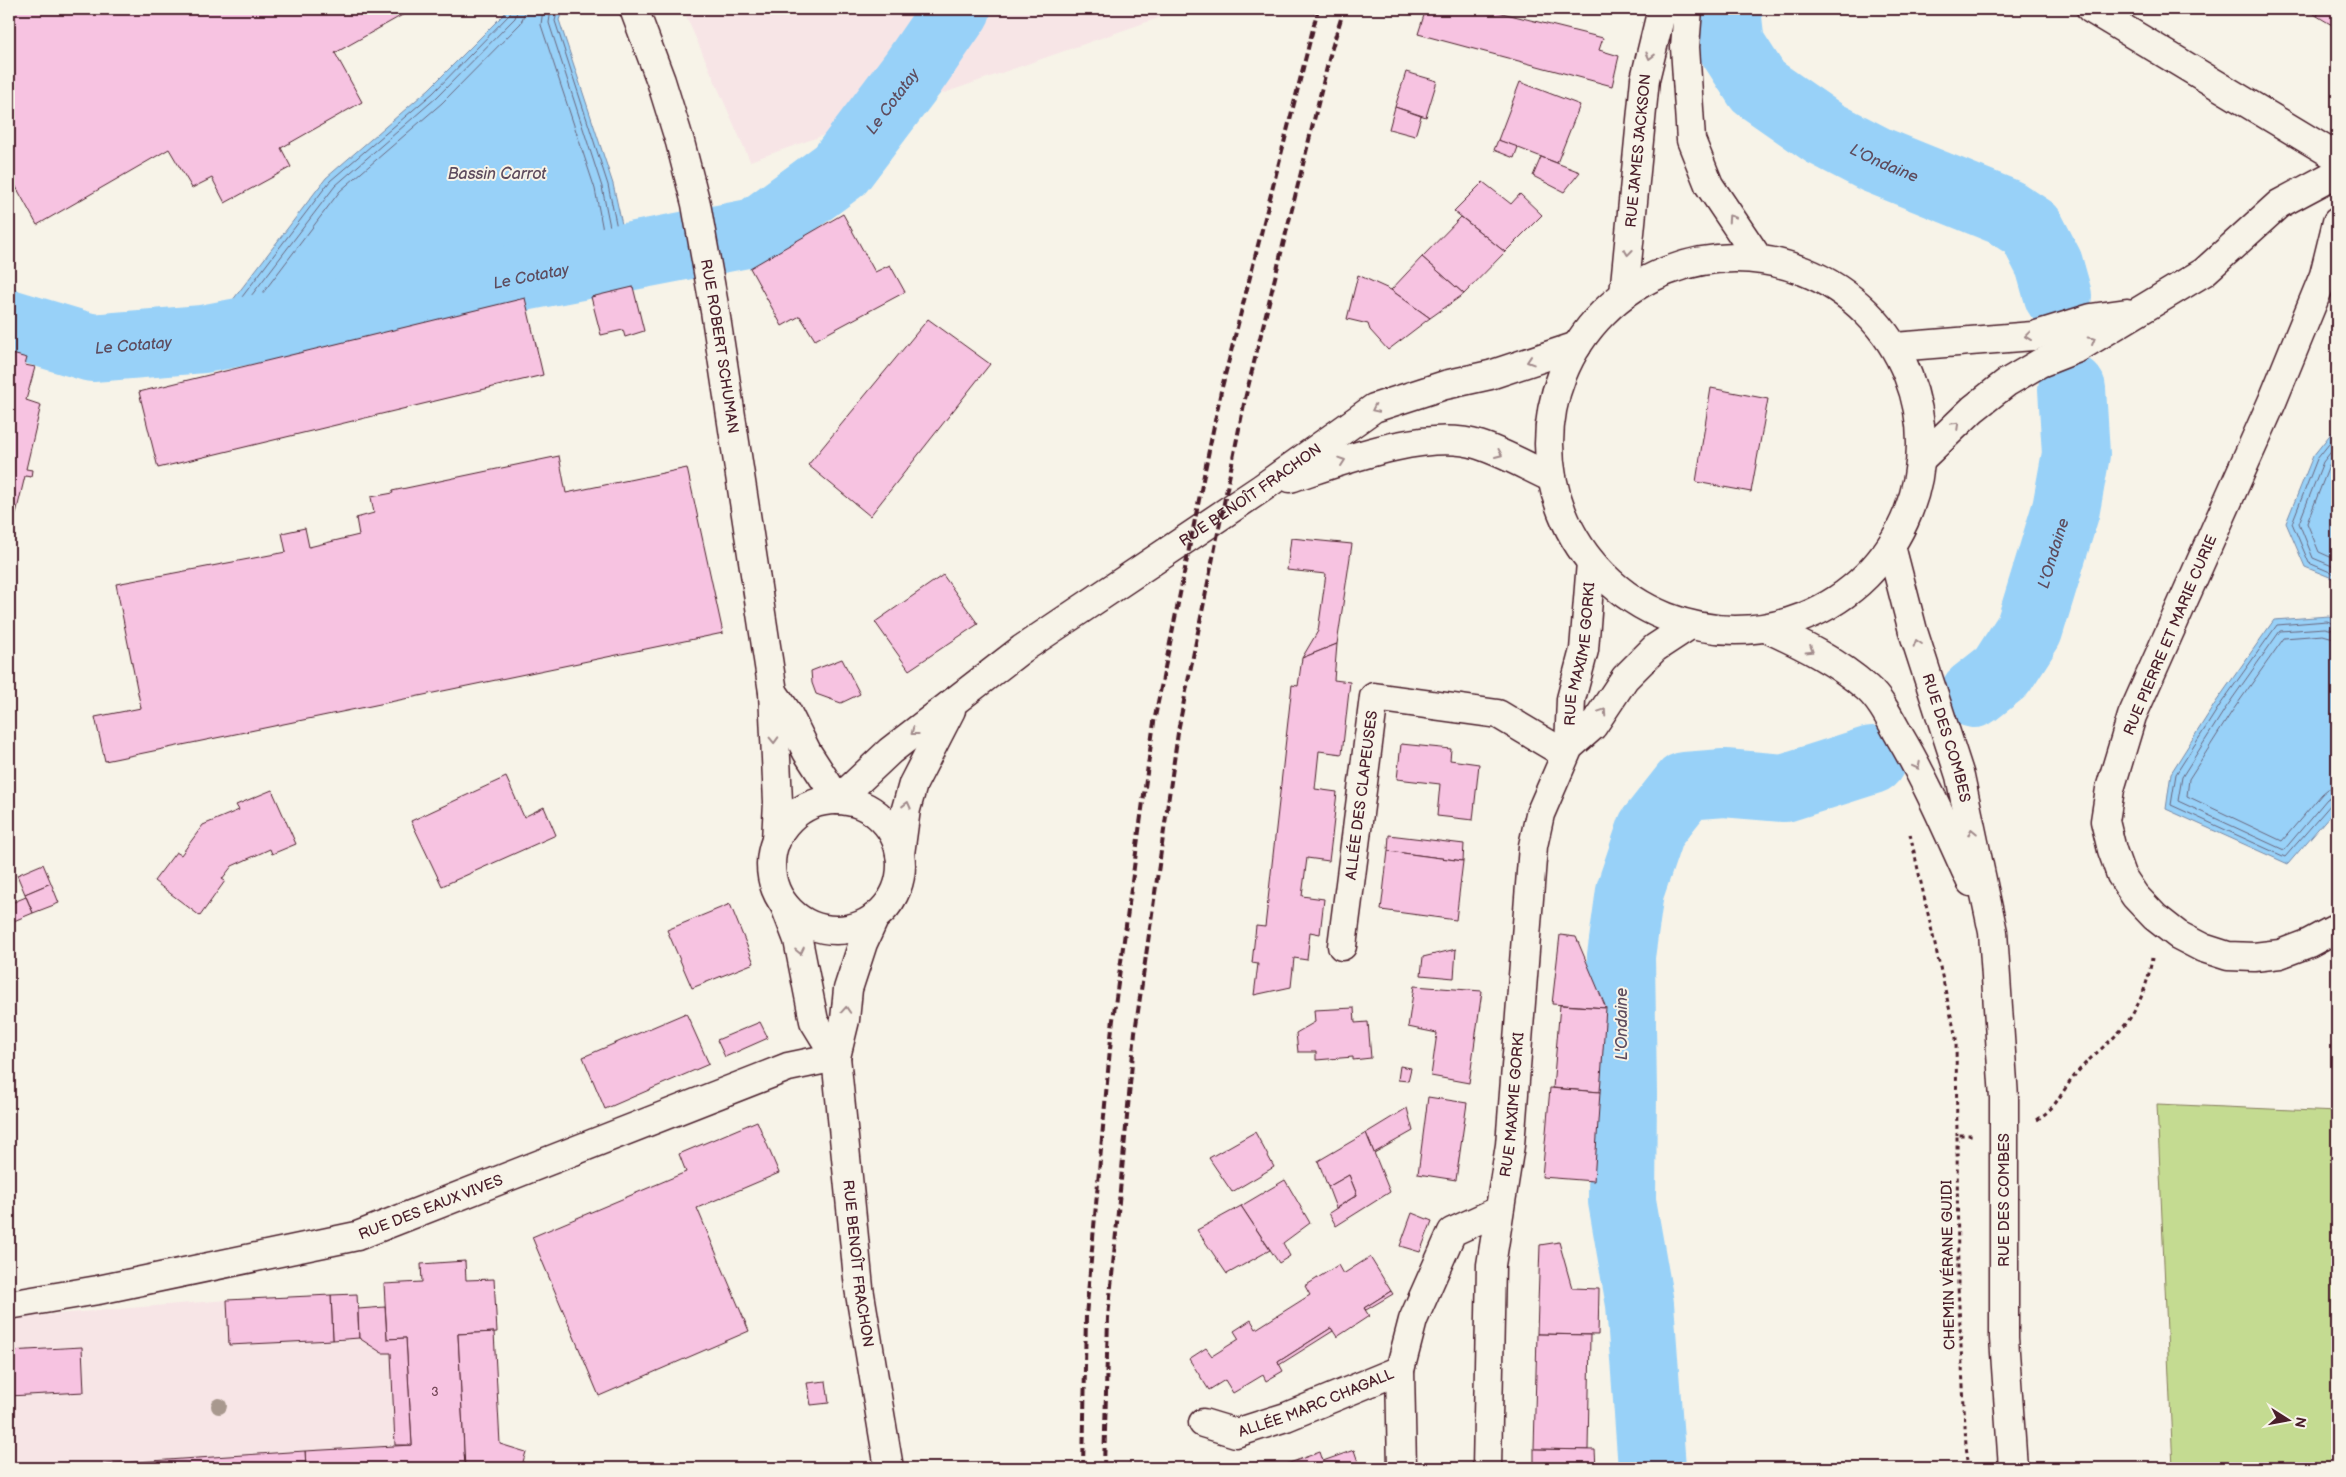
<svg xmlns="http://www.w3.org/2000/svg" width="2346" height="1477" font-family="'Balsamiq Sans',sans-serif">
<rect width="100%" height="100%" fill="#f7f3e8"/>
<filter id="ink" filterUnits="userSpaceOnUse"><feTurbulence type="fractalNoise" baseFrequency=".02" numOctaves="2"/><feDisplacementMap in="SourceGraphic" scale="10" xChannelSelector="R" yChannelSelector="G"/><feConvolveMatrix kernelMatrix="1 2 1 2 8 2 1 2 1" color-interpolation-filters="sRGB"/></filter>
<g filter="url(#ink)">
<g fill="#f7e5e6">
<path d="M683,9h501l-434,152z"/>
<path d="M465,1261l1,19 28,-1 3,53h-3l6,111 26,9 -5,16h-512v-150l218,-18 130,-6 1,15 26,-2v-23l38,-2 -1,-18z"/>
</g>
<path fill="#c4db91" stroke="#877d5e" d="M2157,1104l180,8v356h-164z"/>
<g fill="#98d1f8" stroke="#798aa6">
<path d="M509,9h54l-4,11 54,164 16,72 -426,83 123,-161 103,-89z"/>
<path d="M2337,426v154l-32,-13 -19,-44 27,-67z"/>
<path d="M2329,616l8,5v182l-7,12 -42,49 -122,-55 5,-36 45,-71 58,-82z"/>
</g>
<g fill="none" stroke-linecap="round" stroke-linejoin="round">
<g stroke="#69667d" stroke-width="1">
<path d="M512,9l-2,5 -77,79 -103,88 -110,145v4l402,-78 -14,-67 -53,-164 3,-12"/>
<path d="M518,9l-3,9 -78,79 -102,89 -100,131v3l379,-73 -12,-60 -53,-164 2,-14"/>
<path d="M526,9l-5,14 -79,80 -102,88 -87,115v3l352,-68 -10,-52 -54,-164 2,-16"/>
<path d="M2337,434l-20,25 -25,64 17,40 28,12"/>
<path d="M2337,444l-14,18 -24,61 14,35 24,10"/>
<path d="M2337,456l-8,10 -22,57 12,29 18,8"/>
<path d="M2337,625l-10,-4 -50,4 -57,80 -44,69 -5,31 114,52 47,-54 5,-1"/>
<path d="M2337,631l-12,-3 -45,3 -55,78 -43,68 -4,24 106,49 43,-51 10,-4"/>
<path d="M2337,639l-14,-4 -39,3 -53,75 -42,66 -2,17 95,45 40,-47 6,-5 9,-1"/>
</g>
<g stroke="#98d1f8" stroke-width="68">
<path id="s1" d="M1727,9l4,36 27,42 66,46 52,27 129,52 26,17 18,35 9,32"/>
<path id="s2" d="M9,323l83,25 111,-9 553,-107 84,-62 73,-97 44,-64"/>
<path id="s3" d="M1974,694l28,-22 27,-42 37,-121 10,-55 -4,-65"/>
<path d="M1652,1468l-12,-164 -18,-103 1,-107 -2,-138 9,-65 21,-62 34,-43 39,-3 60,5 88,-28"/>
</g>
</g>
<g fill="#f7c3e1" stroke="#4a1f2b">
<path d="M9,9h404l-78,44 27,49 -81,46 10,19 -66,36 -13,-25 -20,10 -23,-39 -132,76 -28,-51z"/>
<path d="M1426,9h68v2l109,27 -4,12 20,6 -7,30 -194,-52z"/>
<path d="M2307,9h14l-4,7z"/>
<path d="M2321,9h16v19l-20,-12z"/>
<path d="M1406,72l31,9 -11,36 -31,-10z"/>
<path d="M1520,82l60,23 -23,58 -59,-23z"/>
<path d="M1395,107l26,9 -6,20 -26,-7z"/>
<path d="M1498,140l20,7 -4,11 -20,-8z"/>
<path d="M1541,157l39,15 -16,20 -31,-16z"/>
<path d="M1483,182l28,22 9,-10 22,21 -37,37 -51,-41z"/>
<path d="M843,214l32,58 15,-7 15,27 -90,48 -15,-24 -18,10 -32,-58z"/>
<path d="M1461,217l44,35 -41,42 -42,-37z"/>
<path d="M1422,257l42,37 -34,24 -39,-28z"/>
<path d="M1358,275l33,15 39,28 -42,32 -18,-20 -2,-6 -21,-5z"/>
<path d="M633,287l11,44 -19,6 -2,-7 -22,5 -10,-38z"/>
<path d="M525,298l18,77 -385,93 -19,-76z"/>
<path d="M928,319l62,45 -120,152 -62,-51z"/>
<path d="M12,354l15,4 -2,7 10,2 -9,33 15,5 -15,64 6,1 -1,7 -6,-1 -16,67v-178z"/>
<path d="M1711,388l57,11 -17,93 -55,-10z"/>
<path d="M559,456l7,37 121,-25 36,165 -618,128 -10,-44 46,-9 -25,-124 170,-32 -4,-19 23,-5 4,19 50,-12 -3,-17 18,-5 -3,-16 22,-4 -1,-2z"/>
<path d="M1291,538l61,6 -15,100 -35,14 16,-27 8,-57 -39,-4z"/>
<path d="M943,575l35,49 -69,46 -34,-48z"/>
<path d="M1337,644l-3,36 16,2 -8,72 -23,-3 -4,38 22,3 -5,45 -3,24 -22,-3 -5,38 22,3 -4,35 -10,-2 -3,28 -13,-2 -3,29 -37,8 4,-31 -6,-1 4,-37 9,1 27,-242 6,1 4,-28z"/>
<path d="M842,659l18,35 -19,9 -25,-9 -4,-11 -1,-12z"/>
<path d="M1401,744l50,5 -1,11 29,4 -6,56 -36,-4 3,-32 -43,-5z"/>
<path d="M506,777l18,40 20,-10 12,28 -114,51 -31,-65z"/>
<path d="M272,790l24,54 -24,10 -2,-5 -38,17 -10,13 3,2 -25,35 -46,-35 22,-29 5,3 22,-30 36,-15 -3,-5z"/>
<path d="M1389,835l75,9 -1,17 -75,-10z"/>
<path d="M1388,851l75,10 -7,59 -75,-10z"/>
<path d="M43,864l8,19 -26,11 -8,-19z"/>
<path d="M51,883l8,20 -26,10 -8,-19z"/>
<path d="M26,897l7,16 -24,10v-19z"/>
<path d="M730,904l24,59 -62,25 -25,-58z"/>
<path d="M1560,935l16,2 30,71 -54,-4z"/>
<path d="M1456,949l-2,29 -33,-3 2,-18z"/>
<path d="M1414,986l68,5 -13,92 -38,-7 6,-43 -29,-6z"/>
<path d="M1560,1005l46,3 -6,84 -47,-4z"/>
<path d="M1354,1008l1,15 13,-1 3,36 -18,2v-3l-37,3v-8h-18l-2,-19 19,-11 -1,-12z"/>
<path d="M686,1013l23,51 -104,45 -22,-52z"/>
<path d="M760,1022l8,16 -43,19 -8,-17z"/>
<path d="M1400,1066l11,2 -3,13 -10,-1z"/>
<path d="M1550,1088l50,4 -6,89 -52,-4z"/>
<path d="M1428,1097l39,6 -11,77 -38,-6z"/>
<path d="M1407,1108l6,23 -39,22 -8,-20z"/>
<path d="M757,1121l22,52 -82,35 52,123 -150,65 -67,-159 154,-65 -7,-18z"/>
<path d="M1255,1132l19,35 -42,25 -23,-34z"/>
<path d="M1366,1133l24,59 -54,34 -7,-13 28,-18 -8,-20 -21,12 -10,-26z"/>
<path d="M1349,1175l8,20 -21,13 -8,-21z"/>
<path d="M1285,1180l25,43 -27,20 7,13 -11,7 -38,-57z"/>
<path d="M1241,1206l29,44 -43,24 -30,-44z"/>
<path d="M1412,1213l20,8 -12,31 -20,-6z"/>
<path d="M1559,1242l13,46 27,1 -1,46 -61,-1 3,-89z"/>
<path d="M1370,1257l21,34 -27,17 5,8 -32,21 -6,-9 -53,34 5,9 -17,10 -3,-6 -30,18 -8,-13 -16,10 -20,-31 17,-11 6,8 27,-17 -5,-8 17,-11 5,9 54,-34 -5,-9 33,-21 5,9z"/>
<path d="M465,1261l1,19 28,-1 3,53 -39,2 7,134 -159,-1 -1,-16 107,-6 -6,-107 -19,1 -3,-55 38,-2 -1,-18z"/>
<path d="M1391,1291l2,3 -27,16 -2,-2z"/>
<path d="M357,1294l2,44 -26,2 -2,-45z"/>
<path d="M331,1295l2,45 -104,5 -2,-45z"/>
<path d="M385,1307l2,32 19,-1 6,107h-17l-4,-92h-9l-23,-15 -1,-29z"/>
<path d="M1331,1328l2,3 -54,34 -1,-3z"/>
<path d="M494,1332l6,112 26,8 -5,16h-56l-7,-134z"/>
<path d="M1537,1334l53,1 -2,115 -54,-1z"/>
<path d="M82,1347l2,45 -75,4v-45z"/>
<path d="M826,1381l3,22 -18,2 -4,-22z"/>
<path d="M1534,1449l61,1 1,18h-62z"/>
<path d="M1354,1450l6,18h-75l-1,-3 36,-13 3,9z"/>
<path d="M305,1451l1,16 18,-1v2h-280z"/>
</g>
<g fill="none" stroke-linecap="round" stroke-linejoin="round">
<defs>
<g id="minor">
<path d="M2091,9l246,148"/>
<path d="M2337,222l-13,53 -52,127 -140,314 -22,73 -5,32 7,29 9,25 14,21 20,21 23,18 25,13 25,8 26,1 26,-3 29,-11 28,-15"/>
<path d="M1895,347l138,-11 58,-18 36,-5"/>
<path d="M1921,459l52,-50 33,-26 34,-20 38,-15 126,-76 75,-68 58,-31"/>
<path id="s4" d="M1569,747l2,-48 13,-49 7,-88"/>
<path id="s5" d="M1342,946l32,-249 124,17 67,40"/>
<path id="s6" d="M9,1305l89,-15 259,-54 431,-169 48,-10"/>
<path id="s7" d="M1203,1423l33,10 50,-16 114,-47"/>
<path d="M1402,1468l-2,-98 13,-50 39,-88 46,-21"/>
<path id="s8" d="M1487,1468l4,-203 19,-120 23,-299 7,-32 29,-67 24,-21 32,-48 30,-30 35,-23"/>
</g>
<g id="secondary">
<path id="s9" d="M634,9l27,72 19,61 16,62 19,107 58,381 5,110 -2,39"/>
<path d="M1688,9l-3,38 6,93 18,45 49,73"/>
<circle cx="1735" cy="444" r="186"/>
<path id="s10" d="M1624,294l21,-215 17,-70"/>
<path d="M1290,478c49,-16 137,-50 189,-33 25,8 49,22 73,33"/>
<path id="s11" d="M1891,546l22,85 47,145 33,156 11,166v240l9,130"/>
<path d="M1766,628c35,16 72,34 101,60 14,12 23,31 32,47 28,47 49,97 72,147"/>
<path id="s12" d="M773,692l14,20 20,40 31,48 52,-49 132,-102 240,-161 112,-80 71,-23 45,-10 87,-29"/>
<circle cx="836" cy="865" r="65"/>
<path d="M900,854l6,-45 7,-25 38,-74"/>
<path d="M785,906l13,34 16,81 22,36"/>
<path id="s13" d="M875,917l-12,26 -15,46 -3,31 -9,37 23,231 30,180"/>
</g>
</defs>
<use href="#minor" stroke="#4a1f2b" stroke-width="31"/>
<use href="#secondary" stroke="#4a1f2b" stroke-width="31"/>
<g stroke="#4a1f2b" stroke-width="3" stroke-dasharray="4 4" stroke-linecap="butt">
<path d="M1910,834l46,204 1,97"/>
<path d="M2037,1120c22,-15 23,-27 39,-46 14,-18 35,-31 49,-49 14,-17 24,-45 27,-67"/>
<path d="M1969,1468l-3,-22 -8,-160 -1,-151h15"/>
</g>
<use href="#minor" stroke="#f7f3e8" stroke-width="28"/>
<use href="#secondary" stroke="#f7f3e8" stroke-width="28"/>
<g stroke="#4a1f2b" stroke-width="4" stroke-dasharray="8 4" stroke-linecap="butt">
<path d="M1083,1468l3,-152 26,-289 42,-305 67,-331 97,-382"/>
<path d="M1104,1468l4,-150 27,-286 44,-306 66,-327 86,-348 13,-42"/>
</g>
</g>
<circle fill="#a8988e" cx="219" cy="1406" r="8"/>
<defs><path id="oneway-chevron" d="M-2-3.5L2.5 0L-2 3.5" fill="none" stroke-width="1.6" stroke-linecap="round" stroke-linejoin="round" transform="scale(1.25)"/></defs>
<g stroke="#a0898a">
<use href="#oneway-chevron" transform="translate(1650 56) rotate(104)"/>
<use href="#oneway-chevron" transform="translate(1731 218) rotate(-124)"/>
<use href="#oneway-chevron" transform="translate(1628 252) rotate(96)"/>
<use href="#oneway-chevron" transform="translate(2028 336) rotate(173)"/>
<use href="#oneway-chevron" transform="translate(2092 340) rotate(-30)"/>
<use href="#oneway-chevron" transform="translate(1530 361) rotate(162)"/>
<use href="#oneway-chevron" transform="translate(1375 409) rotate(154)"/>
<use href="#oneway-chevron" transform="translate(1956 425) rotate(-44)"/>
<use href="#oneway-chevron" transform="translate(1499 454) rotate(24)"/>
<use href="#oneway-chevron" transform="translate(1342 461) rotate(-19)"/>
<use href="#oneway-chevron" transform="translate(1917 643) rotate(-108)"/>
<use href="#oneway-chevron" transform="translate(1810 650) rotate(32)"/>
<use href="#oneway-chevron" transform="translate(1603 712) rotate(-56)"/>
<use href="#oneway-chevron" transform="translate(914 732) rotate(142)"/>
<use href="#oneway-chevron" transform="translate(774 740) rotate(88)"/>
<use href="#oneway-chevron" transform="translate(1917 766) rotate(62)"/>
<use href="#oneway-chevron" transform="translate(907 805) rotate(-76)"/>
<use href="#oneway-chevron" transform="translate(1972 832) rotate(-102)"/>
<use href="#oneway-chevron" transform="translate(800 951) rotate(78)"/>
<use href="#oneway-chevron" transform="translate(846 1010) rotate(-86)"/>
</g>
</g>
<g text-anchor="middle" stroke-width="4" stroke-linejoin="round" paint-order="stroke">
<g font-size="12" fill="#754858">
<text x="435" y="1396">3</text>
</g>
<g font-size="15" fill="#4a1f2b" stroke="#f7f3e8">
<text dy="5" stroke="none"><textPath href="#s10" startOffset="144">RUE JAMES JACKSON</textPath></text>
<text dy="5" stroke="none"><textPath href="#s9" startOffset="349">RUE ROBERT SCHUMAN</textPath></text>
<text dy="5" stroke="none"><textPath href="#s12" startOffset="640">RUE BENOÎT FRACHON</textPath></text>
<text transform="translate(2170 635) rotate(-67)" y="5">RUE PIERRE ET MARIE CURIE</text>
<text dy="5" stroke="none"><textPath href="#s4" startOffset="94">RUE MAXIME GORKI</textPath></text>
<text dy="5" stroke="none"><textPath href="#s11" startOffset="200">RUE DES COMBES</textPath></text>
<text dy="5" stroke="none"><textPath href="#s5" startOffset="152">ALLÉE DES CLAPEUSES</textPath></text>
<text dy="5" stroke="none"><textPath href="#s8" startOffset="365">RUE MAXIME GORKI</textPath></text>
<text transform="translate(2004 1200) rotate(-90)" y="5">RUE DES COMBES</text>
<text dy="5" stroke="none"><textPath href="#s6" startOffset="434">RUE DES EAUX VIVES</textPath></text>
<text dy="5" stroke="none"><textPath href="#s13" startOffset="354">RUE BENOÎT FRACHON</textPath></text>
<text transform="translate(1948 1265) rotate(-91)" y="5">CHEMIN VÉRANE GUIDI</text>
<text dy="5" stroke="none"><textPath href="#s7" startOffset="120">ALLÉE MARC CHAGALL</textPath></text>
</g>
<g font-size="16" font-style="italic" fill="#5e4c5e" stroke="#f7f3e8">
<text dy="6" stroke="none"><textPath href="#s2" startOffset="952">Le Cotatay</textPath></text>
<text dy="6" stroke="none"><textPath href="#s1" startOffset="234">L'Ondaine</textPath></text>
<text x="497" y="179">Bassin Carrot</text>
<text dy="6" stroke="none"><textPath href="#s2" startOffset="532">Le Cotatay</textPath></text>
<text dy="6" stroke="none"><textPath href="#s2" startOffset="128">Le Cotatay</textPath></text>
<text dy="6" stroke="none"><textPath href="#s3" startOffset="166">L'Ondaine</textPath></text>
<text transform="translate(1621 1024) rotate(-90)" y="6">L'Ondaine</text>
</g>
</g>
<rect width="2346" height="1477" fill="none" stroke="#f7f3e8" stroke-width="30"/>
<rect x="15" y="15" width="2316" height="1447" fill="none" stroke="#4a1f2b" stroke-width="2" filter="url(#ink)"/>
<g transform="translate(2288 1420) rotate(101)" stroke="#f7f3e8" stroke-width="4" paint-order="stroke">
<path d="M0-4L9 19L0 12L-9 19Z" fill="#4a1f2b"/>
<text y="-8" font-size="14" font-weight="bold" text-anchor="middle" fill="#4a1f2b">N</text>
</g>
</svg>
